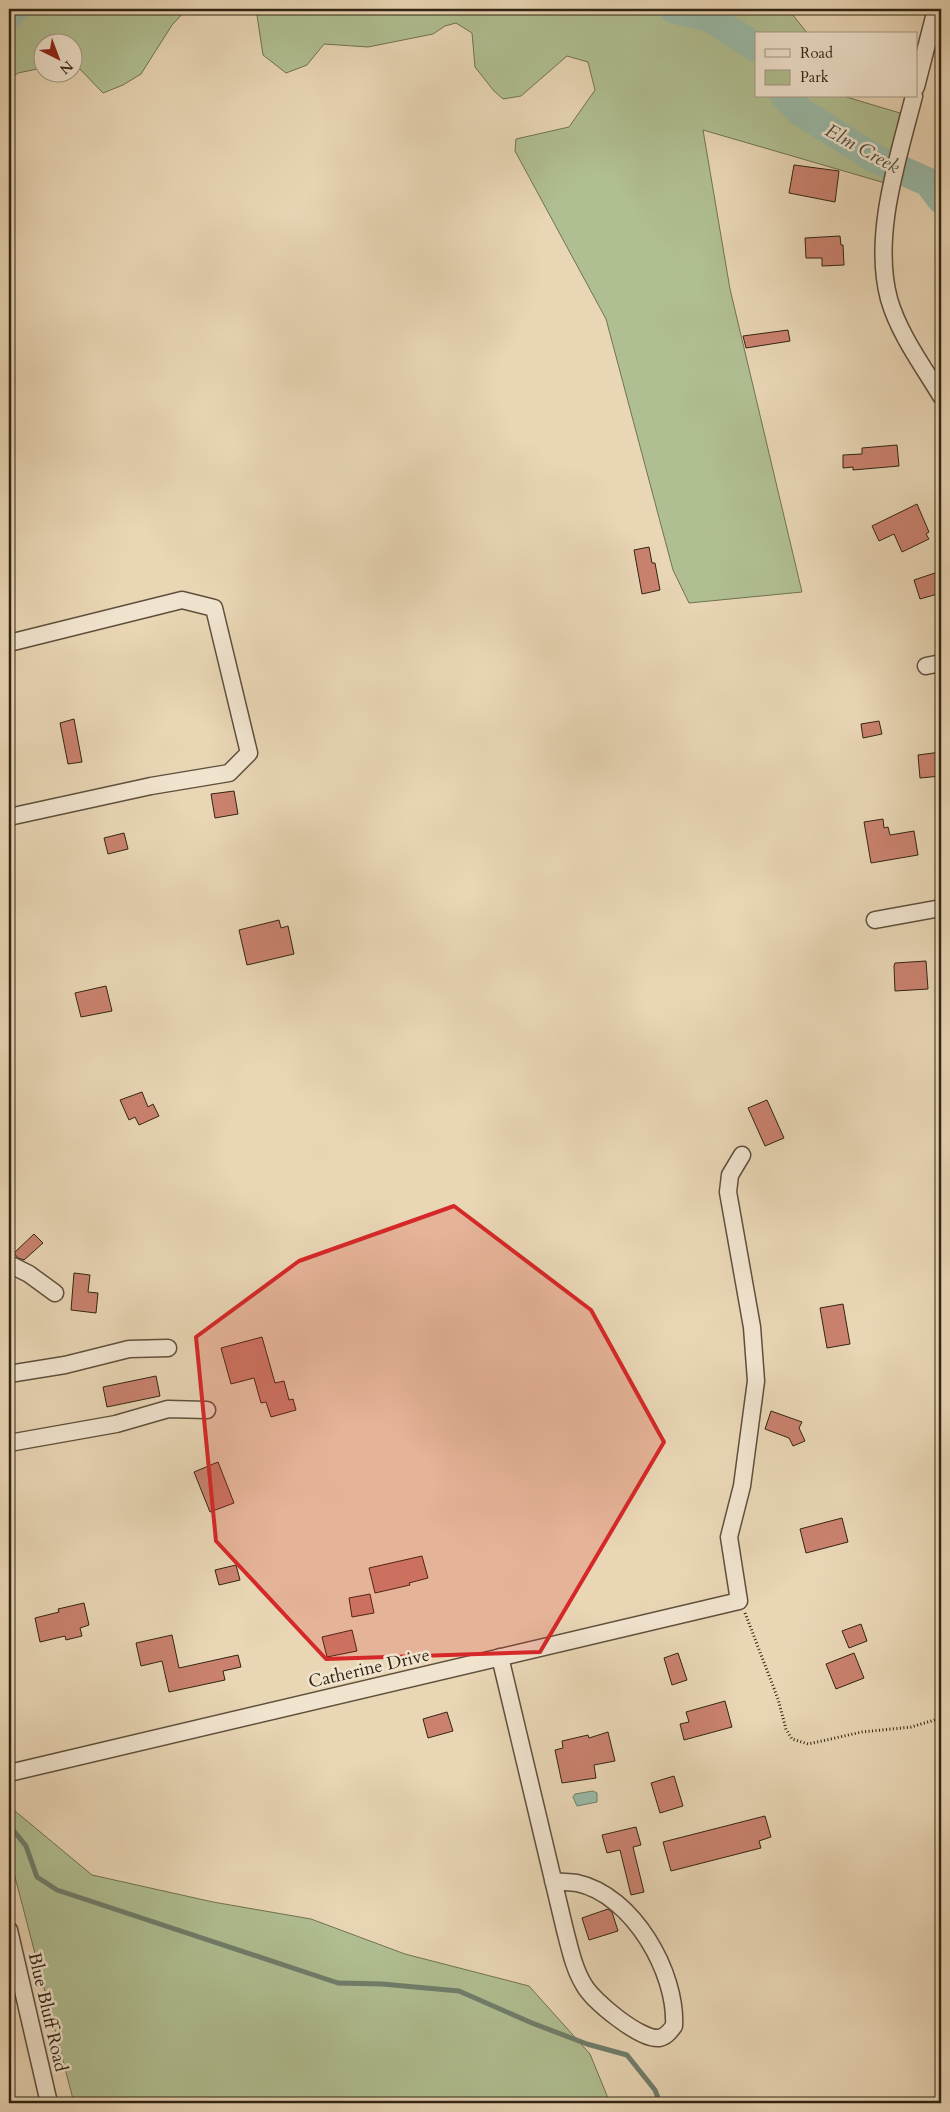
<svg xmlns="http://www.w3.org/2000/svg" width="950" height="2112" font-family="Cardo,serif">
<rect width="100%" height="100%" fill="#e9d6b5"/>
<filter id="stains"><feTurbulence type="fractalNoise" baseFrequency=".004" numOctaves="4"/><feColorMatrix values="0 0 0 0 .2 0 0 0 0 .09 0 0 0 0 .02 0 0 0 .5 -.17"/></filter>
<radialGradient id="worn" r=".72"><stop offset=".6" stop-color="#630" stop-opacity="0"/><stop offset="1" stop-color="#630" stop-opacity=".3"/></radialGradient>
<g fill="#b0bf92" stroke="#707252">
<path d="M9,9h178l-15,16 -31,49 -18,11 -20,8 -30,-31 -1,-20h-30v26l-24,5 -9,7z"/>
<path d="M256,9h532l20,25h-52v62h87l57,17 -15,70 -182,-53 27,159 72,303 -113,11 -16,-33 -67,-251 -91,-168 1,-12 53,-12 26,-37 -7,-28 -21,-6 -46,40 -18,3 -9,-8 -19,-24 -3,-34 -16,-10 -11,3 -12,8 -65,13 -44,-3 -17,21 -21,8 -23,-18z"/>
<path d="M9,1806l83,69 121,27 98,17 94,35 124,32 61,68 20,49h-536l-65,-249z"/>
</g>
<path fill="#99baa8" stroke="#6f7e6c" d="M593,1791l4,2v9l-20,4 -4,-9 2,-3z"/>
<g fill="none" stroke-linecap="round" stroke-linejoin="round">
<path stroke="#6f7e6c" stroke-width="5" d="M9,1825l17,21 11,31 20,13 281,93 44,1 77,7 73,32 55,21 40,11 28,35 5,13"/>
<g stroke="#99baa8" stroke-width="29">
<path d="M674,9l35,8 47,30"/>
<path d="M9,15l5,-6"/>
<path d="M785,96l16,16 73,46 54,24 13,17"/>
</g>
</g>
<g fill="#ca826f" stroke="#312413">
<path d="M794,165l45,6 -4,31 -46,-9z"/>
<path d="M840,236l1,9h2l1,20 -22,1v-8h-16l-1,-20z"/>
<path d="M788,330l2,11 -44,7 -3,-12z"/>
<path d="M897,445l2,21 -46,4v-3l-10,1v-13l19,-1v-6z"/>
<path d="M917,504l12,28 -3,2 3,5 -27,13 -8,-18 -15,7 -7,-15z"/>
<path d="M649,547l3,16h3l5,27 -18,4 -8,-44z"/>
<path d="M941,571v22l-21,6 -6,-19z"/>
<path d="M74,719l8,43 -14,2 -8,-41z"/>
<path d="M879,721l3,13 -19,4 -2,-14z"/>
<path d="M941,752v24l-21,2 -2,-23z"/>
<path d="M234,791l4,23 -23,4 -4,-24z"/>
<path d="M883,819l1,9 4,-1 2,8 24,-4 4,24 -47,8 -7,-41z"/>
<path d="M124,833l4,16 -20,5 -4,-16z"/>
<path d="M279,920l2,8 7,-2 6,28 -47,11 -8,-35z"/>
<path d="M926,961l2,28 -33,2 -1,-25 1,-3z"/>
<path d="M106,986l6,25 -31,6 -6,-24z"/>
<path d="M142,1092l6,15 5,-3 6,12 -20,9 -4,-8 -6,3 -9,-20z"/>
<path d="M767,1100l17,38 -19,8 -17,-38z"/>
<path d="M34,1234l9,9 -19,17 -6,-2 -4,-5z"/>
<path d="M74,1273l16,2 -2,17 10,1 -2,20 -25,-3z"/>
<path d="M843,1304l7,40 -23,4 -7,-40z"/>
<path d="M262,1337l13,46 9,-2 5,19 4,-1 3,11 -25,7 -5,-15 -5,1 -7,-25 -23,6 -10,-36z"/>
<path d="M156,1376l4,20 -53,11 -4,-20z"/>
<path d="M771,1411l31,11 -3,6 6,13 -12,5 -4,-8 -24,-9z"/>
<path d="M218,1462l16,41 -24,9 -16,-40z"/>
<path d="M842,1518l6,24 -42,11 -6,-24z"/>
<path d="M422,1556l6,22 -19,5 1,2 -35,8 -6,-25z"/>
<path d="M236,1565l4,15 -21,5 -4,-15z"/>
<path d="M370,1594l4,19 -22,4 -3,-19z"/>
<path d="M84,1603l5,22 -9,3 2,8 -16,4 -1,-4 -25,6 -5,-24 24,-6 -1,-3z"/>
<path d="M861,1624l6,17 -18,7 -7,-17z"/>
<path d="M352,1630l5,21 -30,6 -5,-20z"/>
<path d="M172,1635l7,33 59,-13 3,12 -18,4 2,9 -56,12 -7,-31 -21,5 -5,-23z"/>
<path d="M678,1653l9,27 -15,5 -8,-27z"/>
<path d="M854,1653l10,25 -28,11 -10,-25z"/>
<path d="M725,1701l7,26 -48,13 -4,-16 9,-2 -3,-10z"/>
<path d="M447,1712l6,19 -25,7 -5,-19z"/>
<path d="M608,1732l7,29 -21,4 2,13 -34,5 -7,-33 8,-2 -1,-7 26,-6 1,3z"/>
<path d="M674,1776l9,30 -23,7 -9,-30z"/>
<path d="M765,1816l6,21 -12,4 2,7 -90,23 -8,-29z"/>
<path d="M636,1827l5,18 -8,2 11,45 -13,3 -11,-45 -13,3 -5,-18z"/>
<path d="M608,1909l4,3 6,19 -29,9 -7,-22z"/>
</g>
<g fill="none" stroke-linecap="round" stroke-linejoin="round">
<defs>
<g id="minor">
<path d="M916,87l20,-78"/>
<path d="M914,96c-16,63 -42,139 -25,203 10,35 34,67 52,97"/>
<path d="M9,643l173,-43 32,8 35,145 -20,20 -78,13 -142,31"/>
<path d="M926,666l15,-3"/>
<path d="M875,920l66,-12"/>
<path d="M9,1264l20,10 26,19"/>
<path d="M9,1374l56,-9 64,-16 39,-1"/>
<path d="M9,1443l107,-19 52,-15 39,1"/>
<path d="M500,1657l65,273c5,19 9,39 19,55 9,16 56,55 75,53 7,-1 11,-7 15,-12 3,-53 -41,-131 -97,-143 -8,-1 -16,-1 -24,-2"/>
<path d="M9,1773l730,-172 -10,-64 13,-51 14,-105 -4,-54 -24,-135 2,-17 12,-20"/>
<path d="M9,1930l40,173"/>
</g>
</defs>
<use href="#minor" stroke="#5f503c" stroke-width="19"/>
<path stroke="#312413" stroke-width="3" stroke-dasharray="1 2.5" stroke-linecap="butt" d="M745,1613l33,86 8,30 6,10 16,5 54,-12 49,-5 27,-8 3,1"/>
<use href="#minor" stroke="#f1e4cf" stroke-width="16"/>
</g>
<path fill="#d62828" fill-opacity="0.2" stroke="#d62828" stroke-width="4" stroke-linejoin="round" d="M454,1206l137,104 73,132 -124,210 -214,7 -110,-118 -20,-204 103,-76z"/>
<g text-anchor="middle" stroke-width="5" stroke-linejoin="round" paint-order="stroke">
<g font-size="18" fill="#312413" stroke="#f1e4cf">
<text transform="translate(369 1668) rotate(-13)" y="6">Catherine Drive</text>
<text transform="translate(48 2012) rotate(77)" y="6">Blue Bluff Road</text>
</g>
<g font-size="19" font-style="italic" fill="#4b4a38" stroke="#f1e4cf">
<text transform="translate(863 148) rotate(29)" y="7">Elm Creek</text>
</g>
</g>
<rect width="950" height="2112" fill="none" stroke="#e9d6b5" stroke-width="30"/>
<rect x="10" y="10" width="930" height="2092" fill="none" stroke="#312413" stroke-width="2.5"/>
<rect x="15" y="15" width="920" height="2082" fill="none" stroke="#312413"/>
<rect x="755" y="32" width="162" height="65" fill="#f1e4cf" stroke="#a49784"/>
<rect x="765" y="49" width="25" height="8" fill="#f1e4cf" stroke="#a49784"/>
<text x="800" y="58" font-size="15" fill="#312413">Road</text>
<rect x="765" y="70" width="25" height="15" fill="#b0bf92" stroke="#a49784"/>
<text x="800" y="82" font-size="15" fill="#312413">Park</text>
<g transform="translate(58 58) rotate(138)"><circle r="24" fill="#f1e4cf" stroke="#a49784"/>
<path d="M0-4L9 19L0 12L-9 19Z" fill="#8f2418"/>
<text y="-8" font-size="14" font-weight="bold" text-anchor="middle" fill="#312413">N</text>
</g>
<rect width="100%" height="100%" filter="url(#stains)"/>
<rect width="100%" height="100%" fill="url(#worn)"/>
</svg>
